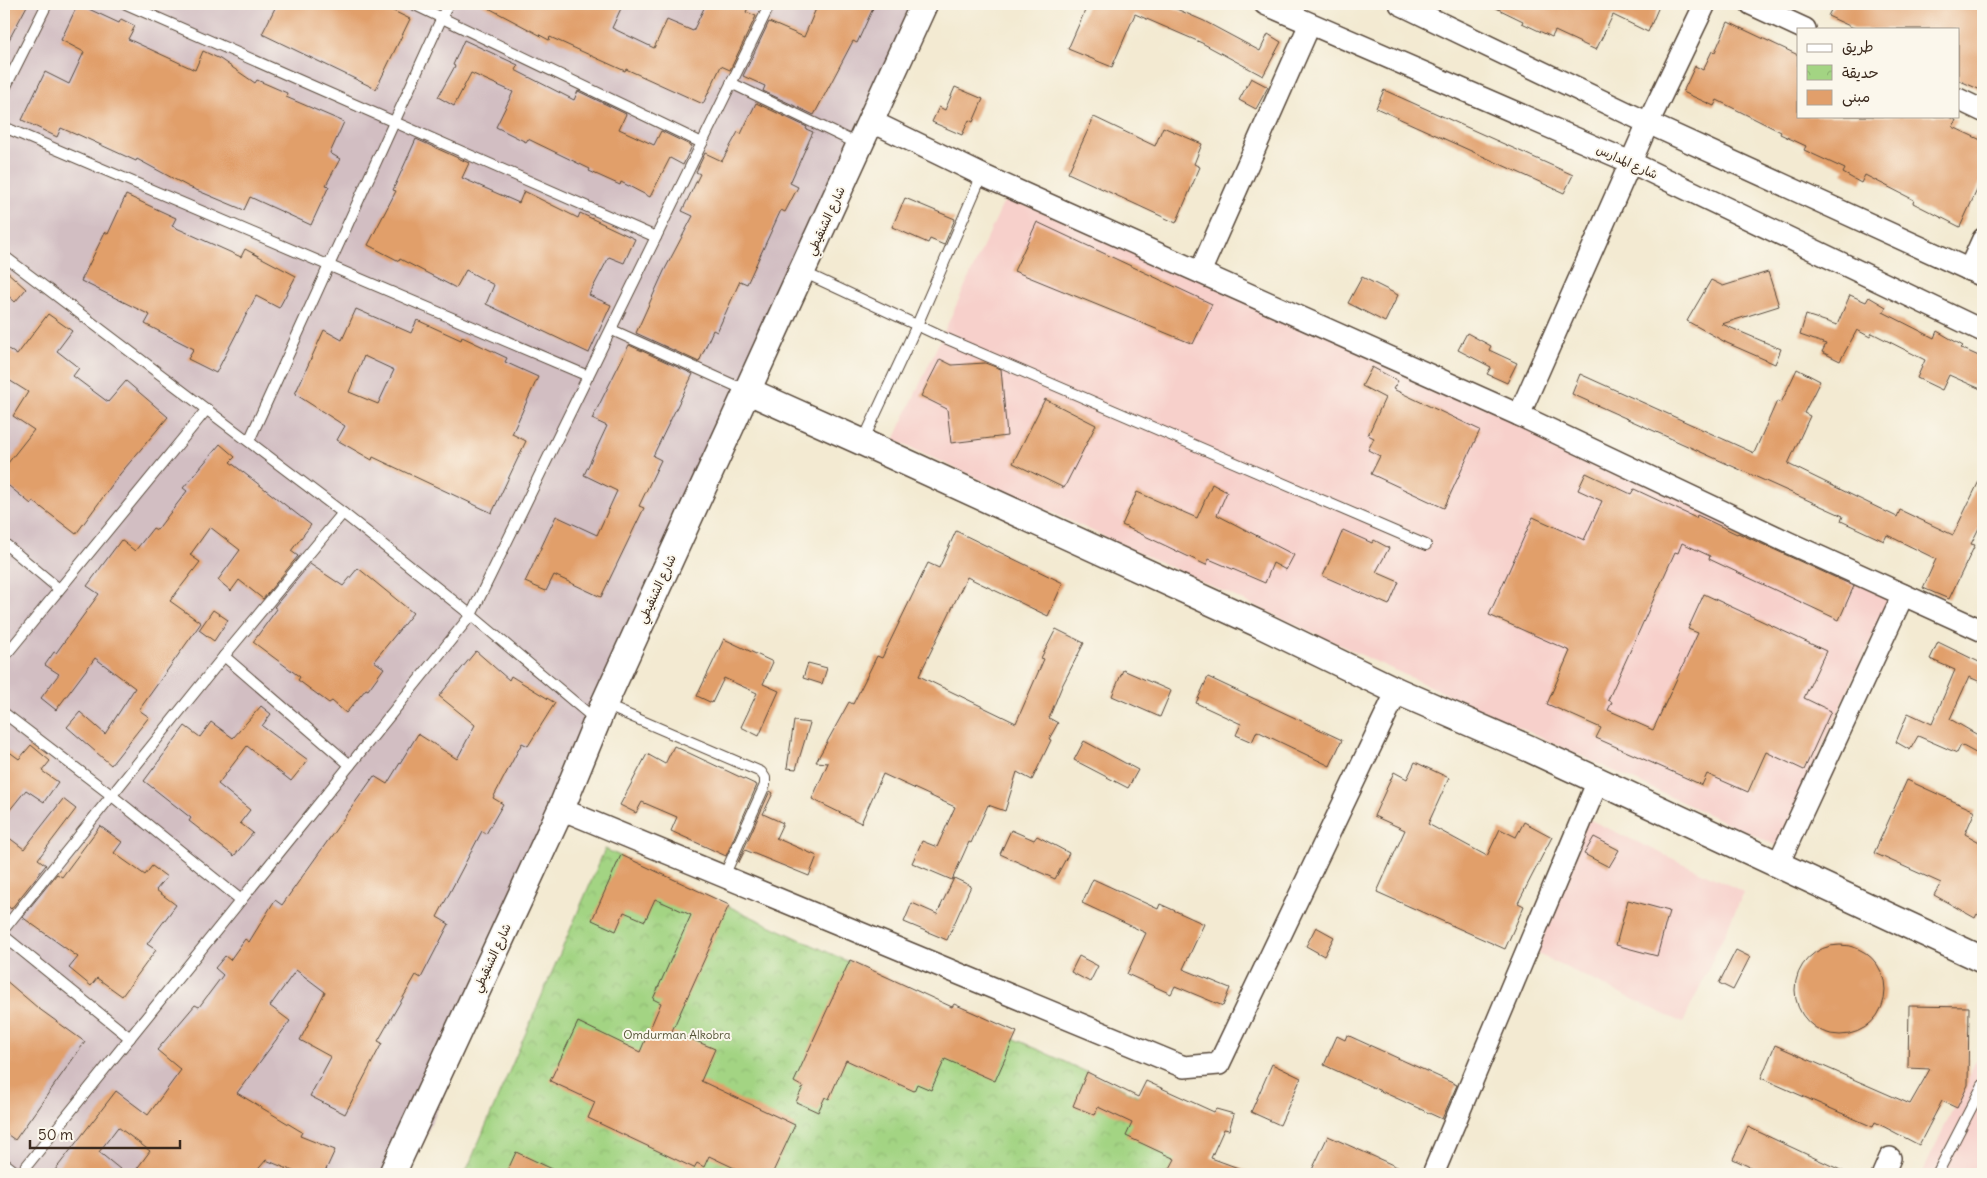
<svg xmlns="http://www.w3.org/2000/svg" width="1987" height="1178" font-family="Delius,'Playpen Sans Arabic',sans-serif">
<defs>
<pattern id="park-crowns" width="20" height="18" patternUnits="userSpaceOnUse" patternTransform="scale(1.25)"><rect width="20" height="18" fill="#a3d483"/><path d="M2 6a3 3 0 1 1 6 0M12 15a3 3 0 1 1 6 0" fill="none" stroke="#8db671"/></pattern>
</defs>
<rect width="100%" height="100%" fill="#fbf7ec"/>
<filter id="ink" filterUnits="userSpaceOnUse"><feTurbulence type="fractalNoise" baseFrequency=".02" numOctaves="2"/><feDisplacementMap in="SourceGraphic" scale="10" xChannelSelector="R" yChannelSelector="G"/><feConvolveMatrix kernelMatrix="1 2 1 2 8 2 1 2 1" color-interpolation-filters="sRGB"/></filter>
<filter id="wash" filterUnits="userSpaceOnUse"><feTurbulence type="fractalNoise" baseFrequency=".0096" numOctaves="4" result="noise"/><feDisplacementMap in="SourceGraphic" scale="20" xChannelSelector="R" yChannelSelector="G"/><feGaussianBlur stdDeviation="1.12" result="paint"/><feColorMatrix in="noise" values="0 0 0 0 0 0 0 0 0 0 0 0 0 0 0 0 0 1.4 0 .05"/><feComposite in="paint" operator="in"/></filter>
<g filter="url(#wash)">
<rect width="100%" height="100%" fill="#f3ead2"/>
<g fill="#f7d0cb">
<path d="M1012,184l882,406 -117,256 -883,-406z"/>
<path d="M1588,819l156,73 -61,131 -156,-74z"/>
<path d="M1983,1045v129h-61z"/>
</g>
<path fill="#d2bec2" d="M4,4h919l-514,1170h-405z"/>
<path fill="url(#park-crowns)" stroke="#6f7f50" d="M605,849l611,283 -19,42h-732z"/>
<g id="blocks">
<g fill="#e19f6b" fill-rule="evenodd">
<path d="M4,4h24l-24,45z"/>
<path d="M78,4l41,19 2,-4 14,7 -7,13 67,31 8,-19 17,8 35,24 2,-3 30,13 -1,4 58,25 -14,31 10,6 -14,26 3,1 -18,39 -61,-28 -6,13 -55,-23 -52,-28 -1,2 -59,-27v1l-16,-7 -4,9 -35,-17 23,-48 24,12 15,-32 -23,-12z"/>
<path d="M277,4h102l31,15 -34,70 -114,-55z"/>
<path d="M481,4h142l-11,24 42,20 13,-28 26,11 13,-27h44l-4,8 10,4 -26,54 -9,-4 -18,38 -77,-35 -1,2 -75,-34 -1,3z"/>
<path d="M818,4h57l-18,39 -4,-2 -39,74 -51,-24 2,-5 -22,-10 26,-54 35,15z"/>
<path d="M1088,4h77l39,17 56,30 8,-17 13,8 -18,34 -61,-33 -67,-29 -23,53 -44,-18z"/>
<path d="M1488,4h172l-12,28 -35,-17 -17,35 -41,-19 -3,6 -30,-14 1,-2z"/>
<path d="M1834,4h149v87l-25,-11v-51h-102l-28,-13z"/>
<path d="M1728,22l70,33v18l-2,5 2,1v37h150l8,4 -3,7 30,14v36l-23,50 -47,-24 1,-3 -49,-25 -4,8 -18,-10 2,-4 -41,-19 2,-4 -26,-12 1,-2 -64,-32 -3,6 -31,-14 12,-26 8,4 9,-19 3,1z"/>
<path d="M464,40l54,25 -3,5 59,30 4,-9 48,23 -7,15 35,16 7,-14 31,15 -9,19 -13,-7 -20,39 -29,-15 -1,3 -31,-14 1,-2 -62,-30 -2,3 -30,-15 17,-35 -42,-19 -17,33 -16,-9 17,-31 -2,-1z"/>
<path d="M1251,78l17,9 -12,22 -17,-9z"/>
<path d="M955,87l28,12 -10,23 -4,-2 -7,15 -30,-13 7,-15 6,3z"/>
<path d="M1384,90l189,85 -9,18 -188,-85z"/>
<path d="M756,103l51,24 -1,2 7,3 -23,51 8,4 -13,25 -4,-2 -34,74 -7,-3 -23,51 -4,-2 -14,32 -63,-29 28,-62 29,-55 -11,-5 18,-37 -4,-2 9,-19 17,8 16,-29 3,2z"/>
<path d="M1094,117l61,29 8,-19 39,17 -8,20 6,3 -24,56 -108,-50z"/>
<path d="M416,139l53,24 -7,15 57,25 5,-12 54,27 2,-5 55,26 -11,24 -15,-6 -20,38 22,10 -22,48 -103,-49 8,-19 -28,-15 -10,18 -56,-29 -1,2 -31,-16 28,-54 -3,-1z"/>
<path d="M126,195l50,23 -4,8 69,31 4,-8 51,27 -17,32 -23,-12 -40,77 -28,-14 6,-10 -49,-25 5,-9 -69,-34 24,-49 3,2z"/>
<path d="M905,198l50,21 -11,26 -14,-6 -2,4 -36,-16z"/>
<path d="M1037,222l175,82 -19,40 -179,-73z"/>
<path d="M4,269l22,20 -11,13 -11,-10z"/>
<path d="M1768,272l11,34 -57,18 59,25 -6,15 -48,-21 -40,-22 24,-41 12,6z"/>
<path d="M1362,277l36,18 -13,27 -37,-19z"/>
<path d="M1850,295l16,7 3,-5 17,10 -3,5 51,26 3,-7 26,15 -2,2 22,10v32l-34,-15 -7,15 -25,-12 8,-18 -53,-27 -2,4 -13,-7 -17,31 -18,-9 4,-8 -26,-9 6,-20 31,10z"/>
<path d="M356,309l55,24 6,-13 44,20 1,-3 45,21 -2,4 33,15 -26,57 14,7 -34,72 -119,-56 -1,3 -35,-20 8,-14 -50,-32 29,-64 18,10zM364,356l30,14 -16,34 -29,-12z"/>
<path d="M48,314l24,17 -15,20 22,17 -6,8 35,26 18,-21 42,36 -48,57 -44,60 -43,-33 -2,3 -27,-22v-14l30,-38 -21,-14 15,-24 -24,-15v-31l13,9z"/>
<path d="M1467,333l24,13 -2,4 28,13 -10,20 -20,-9 4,-7 -33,-17z"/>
<path d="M629,345l64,29 -40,82 8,4 -22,46 5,2 -43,89 -47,-22 -8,16 -21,-9 31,-66 41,19 20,-44 -33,-16 23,-49 -15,-7z"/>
<path d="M940,359l12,6 33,-2 16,6 6,67 -56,7 -4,-34 -26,-13z"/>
<path d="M1372,367l26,14 -5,8 87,41 -36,78 -73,-34 9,-18 -12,-6 6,-12 -6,-3 17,-37 -23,-12z"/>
<path d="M1797,369l23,12 -16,32 6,3 -22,48 109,53 3,-7 53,25 30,-62v47l-12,24 4,1 -26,54 -26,-11 13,-29 -49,-24 -3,6 -43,-20 2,-5 -271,-122 8,-20 174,79 23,-52 4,2z"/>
<path d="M1045,399l51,26 -32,63 -51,-25z"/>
<path d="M220,444l15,13 -5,5 81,63 -20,26 7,5 -35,43 -24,-19 -8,11 -13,-11 22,-30 -30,-23 -20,28 10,7 -30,39 31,22 -62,87 10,7 -38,48 -44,-38 13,-15 25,22 30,-46 -40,-30 -39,52 -15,-12 18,-24 -14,-9 9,-13 2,1 43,-59 -12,-8 34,-46 14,11 18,-23 4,2 30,-39 -4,-3z"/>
<path d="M1586,473l45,21 3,-5 62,29 1,-3 40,19 1,-1 116,53 -15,34 -130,-61 1,-3 -28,-13 -4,10 -3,-1 -67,148 4,2 -4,8 45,20 45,-97 -10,-4 16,-35 122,57 -22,47 27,13 -27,59 -38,-18 -18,40 -41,-18 -5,11 -106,-47 5,-10 -54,-24 23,-53 -81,-36 44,-98 51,23 18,-39 -24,-11z"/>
<path d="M1212,484l15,8 -10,23 77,40 -8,15 -13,-7 -8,20 -56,-24 -3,6 -84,-40 15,-33 60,26z"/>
<path d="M1343,530l29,13 2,-3 15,8 -13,24 23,10 -10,23 -66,-29z"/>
<path d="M956,531l107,52 -15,33 -81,-39 -48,99 97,47 28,-64 -3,-1 15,-29 28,14 -22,43 -13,32 9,5 -9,16 2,1 -19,40 -15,-8 -12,39 -17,-6 -17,38 -2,-1 -17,38 -40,-17 10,-22 15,6 18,-40 -72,-33 -22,49 -49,-24 16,-36 -12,-1 33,-60 4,2 24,-48 5,2 46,-95 11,5z"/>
<path d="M310,564l33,22 15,-18 55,45 -39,48 10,7 -16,22 -2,-1 -20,24 -14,-12 -3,2 -31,-23 2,-3 -47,-35 24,-33 -3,-2z"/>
<path d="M213,610l15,10 -14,21 -15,-11z"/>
<path d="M724,639l49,23 -10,22 16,7 -20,45 -18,-9 16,-34 -33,-15 -12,25 -15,-7z"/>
<path d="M1938,642l45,22v19l-14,-6 -19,42 33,19v19l-22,-12 -4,8 -39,-17 -8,14 -14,-8 12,-29 24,11 23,-54 -25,-11z"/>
<path d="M476,651l33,29 2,-4 44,27 -27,43 -6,-3 -29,55 10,6 -17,30 -4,-3 -45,86 12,7 -28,54 -5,-3 -38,66 4,2 -37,71 -35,-18 21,-39 -31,-17 25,-48 -29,-22 -26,36 20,15 -53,72 65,39 -2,4 35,14 -11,24h-24l-34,-14 -12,14h-121l17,-23 -32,-24 -19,25 27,22h-74l64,-83 32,24 33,-45 -24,-20 38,-45 4,2 24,-32 -8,-7 10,-12 5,4 15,-21 4,3 26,-42 7,5 92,-129 13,8 31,-50 39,25 18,-34 -36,-29z"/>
<path d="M808,663l19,5 -5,16 -19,-6z"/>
<path d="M1123,670l48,21 -11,26 -48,-21z"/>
<path d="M1208,677l134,63 -12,26 -73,-35 -5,11 -16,-7 5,-11 -45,-21z"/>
<path d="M261,706l10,8 -9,12 46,34 -17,21 -44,-35 -29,38 32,26 -10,13 13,10 -19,23 -45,-35 2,-3 -47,-37 41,-55 15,11 11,-15 22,16z"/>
<path d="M794,721l16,2 -14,46 -9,-1z"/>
<path d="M1084,741l54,29 -10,18 -54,-28z"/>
<path d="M31,745l19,16 -8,10 16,11 -14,20 -18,-12 -22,27v-69l15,11z"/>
<path d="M674,746l83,39 -31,71 -55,-25 6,-14 -35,-15 -6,11 -16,-8 27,-51 18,10z"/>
<path d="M1415,762l34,16 -21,46 59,32 13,-27 16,8 8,-15 28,15 -34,66 6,3 -19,43 -128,-57 28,-62 -31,-14 20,-44 13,7z"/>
<path d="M1907,780l68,31 -10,23 18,10v74l-6,-4 -2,4 -41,-23 7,-12 -67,-30z"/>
<path d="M770,791l3,2 -10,21 20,9 -7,15 41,18 -8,20 -64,-26 -6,12h-1z"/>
<path d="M63,799l13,10 -38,50 8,6 -35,44 -7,-6v-69l20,15z"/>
<path d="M100,826l22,16 -8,11 31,22 7,-9 15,11 -11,13 20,15 -29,39 9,6 -34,46 -25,-18 -6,8 -22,-18 9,-11 -56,-40 35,-43 5,3z"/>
<path d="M1011,830l23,10 3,-4 32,17 -14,26 -55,-25z"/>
<path d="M1594,837l25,13 -10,17 -25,-13z"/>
<path d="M621,855l108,50 -57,126 43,18 -14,32 94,44 -23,49h-25l-38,-18 -5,11 -7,-4 -3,5 -106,-50 7,-16 -45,-21 28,-59 62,30 21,-49 -8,-4 38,-84 -36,-16 -10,22 -21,-9 -8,19 -24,-11z"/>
<path d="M954,878l17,8 -24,54 -43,-18 8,-19 25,11z"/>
<path d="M1093,879l65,30 2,-5 44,20 -21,45 47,19 -7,18 -48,-20 -4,8 -44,-20 19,-41 -64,-30z"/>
<path d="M1628,900l41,11 -12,45 -41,-11z"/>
<path d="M1316,927l18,10 -10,19 -18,-10z"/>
<circle cx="1840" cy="990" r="45"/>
<path d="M1736,950l14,7 -17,33 -14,-7z"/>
<path d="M1079,956l19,10 -8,16 -19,-10z"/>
<path d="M850,960l102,47 2,-3 63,28 -22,49 -50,-22 -14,31 -14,-6 -3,7 -68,-31 -17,39 -4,-2 -7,15 -22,-10 7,-15 -9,-5z"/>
<path d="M4,979l34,29 47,34 -70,98 -11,-8z"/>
<path d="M1909,1006l60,1 -1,78 -11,23 -15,-7 -23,44 -44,-23 -2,5 -112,-49 14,-33 135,59 20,-35 -22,-1z"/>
<path d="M1347,1035l110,50 -15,34 -118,-54 13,-29 8,4z"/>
<path d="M1272,1064l29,14 -21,47 -29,-13z"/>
<path d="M1087,1072l51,25 8,-16 68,31 2,-3 18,5 -5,16 -5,-1 -13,29 41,15 -1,1h-84l8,-15 -49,-23 6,-13 -34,-16 -3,8 -22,-9z"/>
<path d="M1748,1127l101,47h-84l-32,-15z"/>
<path d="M1328,1136l85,38h-103z"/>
<path d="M516,1152l47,22h-57z"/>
</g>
</g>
</g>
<g filter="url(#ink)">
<use href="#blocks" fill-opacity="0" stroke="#574739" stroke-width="1"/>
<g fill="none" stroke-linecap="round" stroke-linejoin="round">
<defs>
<g id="service">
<path d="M126,4l530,233"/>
<path d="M413,4l289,139"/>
<path d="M731,83l129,62"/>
<path d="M4,90l43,-86"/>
<path d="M4,127l584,249"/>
<path d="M4,256l339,257 128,102 126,106"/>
<path d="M803,272l135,63 488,210"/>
<path d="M612,330l135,61"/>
<path d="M249,441l199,-437"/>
<path d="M863,441l54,-116 65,-150"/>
<path d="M4,543l55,46"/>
<path d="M224,656l126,109"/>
<path d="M4,657l203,-248"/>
<path d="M605,705l156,67 4,6v7l-41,91"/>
<path d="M4,713l107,82 130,105"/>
<path d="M4,929l220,-273 119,-143"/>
<path d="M4,936l126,102"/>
<path d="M4,1163l14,11"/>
<path d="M20,1174l451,-559 299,-611"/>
<path d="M1937,1174l46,-89"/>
</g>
<g id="minor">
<path d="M1265,4l365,158 353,169"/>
<path d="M1400,4l248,119 335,153"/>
<path d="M1751,4l54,25"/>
<path d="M1958,99l25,12"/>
<path d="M871,121l111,54 537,240 268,127 196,89"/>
<path d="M1969,270l14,-31"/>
<path d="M1200,272l110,-248"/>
<path d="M1519,415l129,-292 57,-119"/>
<path d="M561,809l623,258 35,-3 178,-373"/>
<path d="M1778,864l125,-269"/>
<path d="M1433,1174l165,-393"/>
<path d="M1883,1174l7,-16"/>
</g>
<g id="tertiary">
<path d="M748,391l114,51 397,182 138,67 133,58 453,211"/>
<path d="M392,1174l169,-365 43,-105 320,-700"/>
</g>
</defs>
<use href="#service" stroke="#574739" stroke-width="12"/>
<use href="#minor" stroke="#574739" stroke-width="24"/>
<use href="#tertiary" stroke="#574739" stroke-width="29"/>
<use href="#service" stroke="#fff" stroke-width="10"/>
<use href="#minor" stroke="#fff" stroke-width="21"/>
<use href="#tertiary" stroke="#fff" stroke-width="26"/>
</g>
</g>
<g text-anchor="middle" stroke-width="4" stroke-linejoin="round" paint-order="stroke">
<g font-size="12" fill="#3b2a1e" stroke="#fbf7ec">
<text transform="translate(1627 162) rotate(24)" y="4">شارع المدارس</text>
<text transform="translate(826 221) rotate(-65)" y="4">شارع الشنقيطي</text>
<text transform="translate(657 589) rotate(-65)" y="4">شارع الشنقيطي</text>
<text transform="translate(492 958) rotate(-65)" y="4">شارع الشنقيطي</text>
</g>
<g font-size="12" fill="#555437" stroke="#fbf7ec">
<text x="677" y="1039">Omdurman Alkobra</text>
</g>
</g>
<rect width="1987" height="1178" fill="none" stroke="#fbf7ec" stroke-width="20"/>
<rect x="1797" y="28" width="162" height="90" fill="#fbf7ec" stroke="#aea59a"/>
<rect x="1807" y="44" width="25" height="8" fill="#ffffff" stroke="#aea59a"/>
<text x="1842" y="52" font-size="15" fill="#3b2a1e">طريق</text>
<rect x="1807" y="65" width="25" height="15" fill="url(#park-crowns)" stroke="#aea59a"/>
<text x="1842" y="78" font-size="15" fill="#3b2a1e">حديقة</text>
<rect x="1807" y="90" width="25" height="15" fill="#e19f6b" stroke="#aea59a"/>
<text x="1842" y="102" font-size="15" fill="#3b2a1e">مبنى</text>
<path d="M30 1140v8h150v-8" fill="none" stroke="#3b2a1e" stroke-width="2.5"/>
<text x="38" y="1140" font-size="15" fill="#3b2a1e" stroke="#fbf7ec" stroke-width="4" paint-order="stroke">50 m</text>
</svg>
